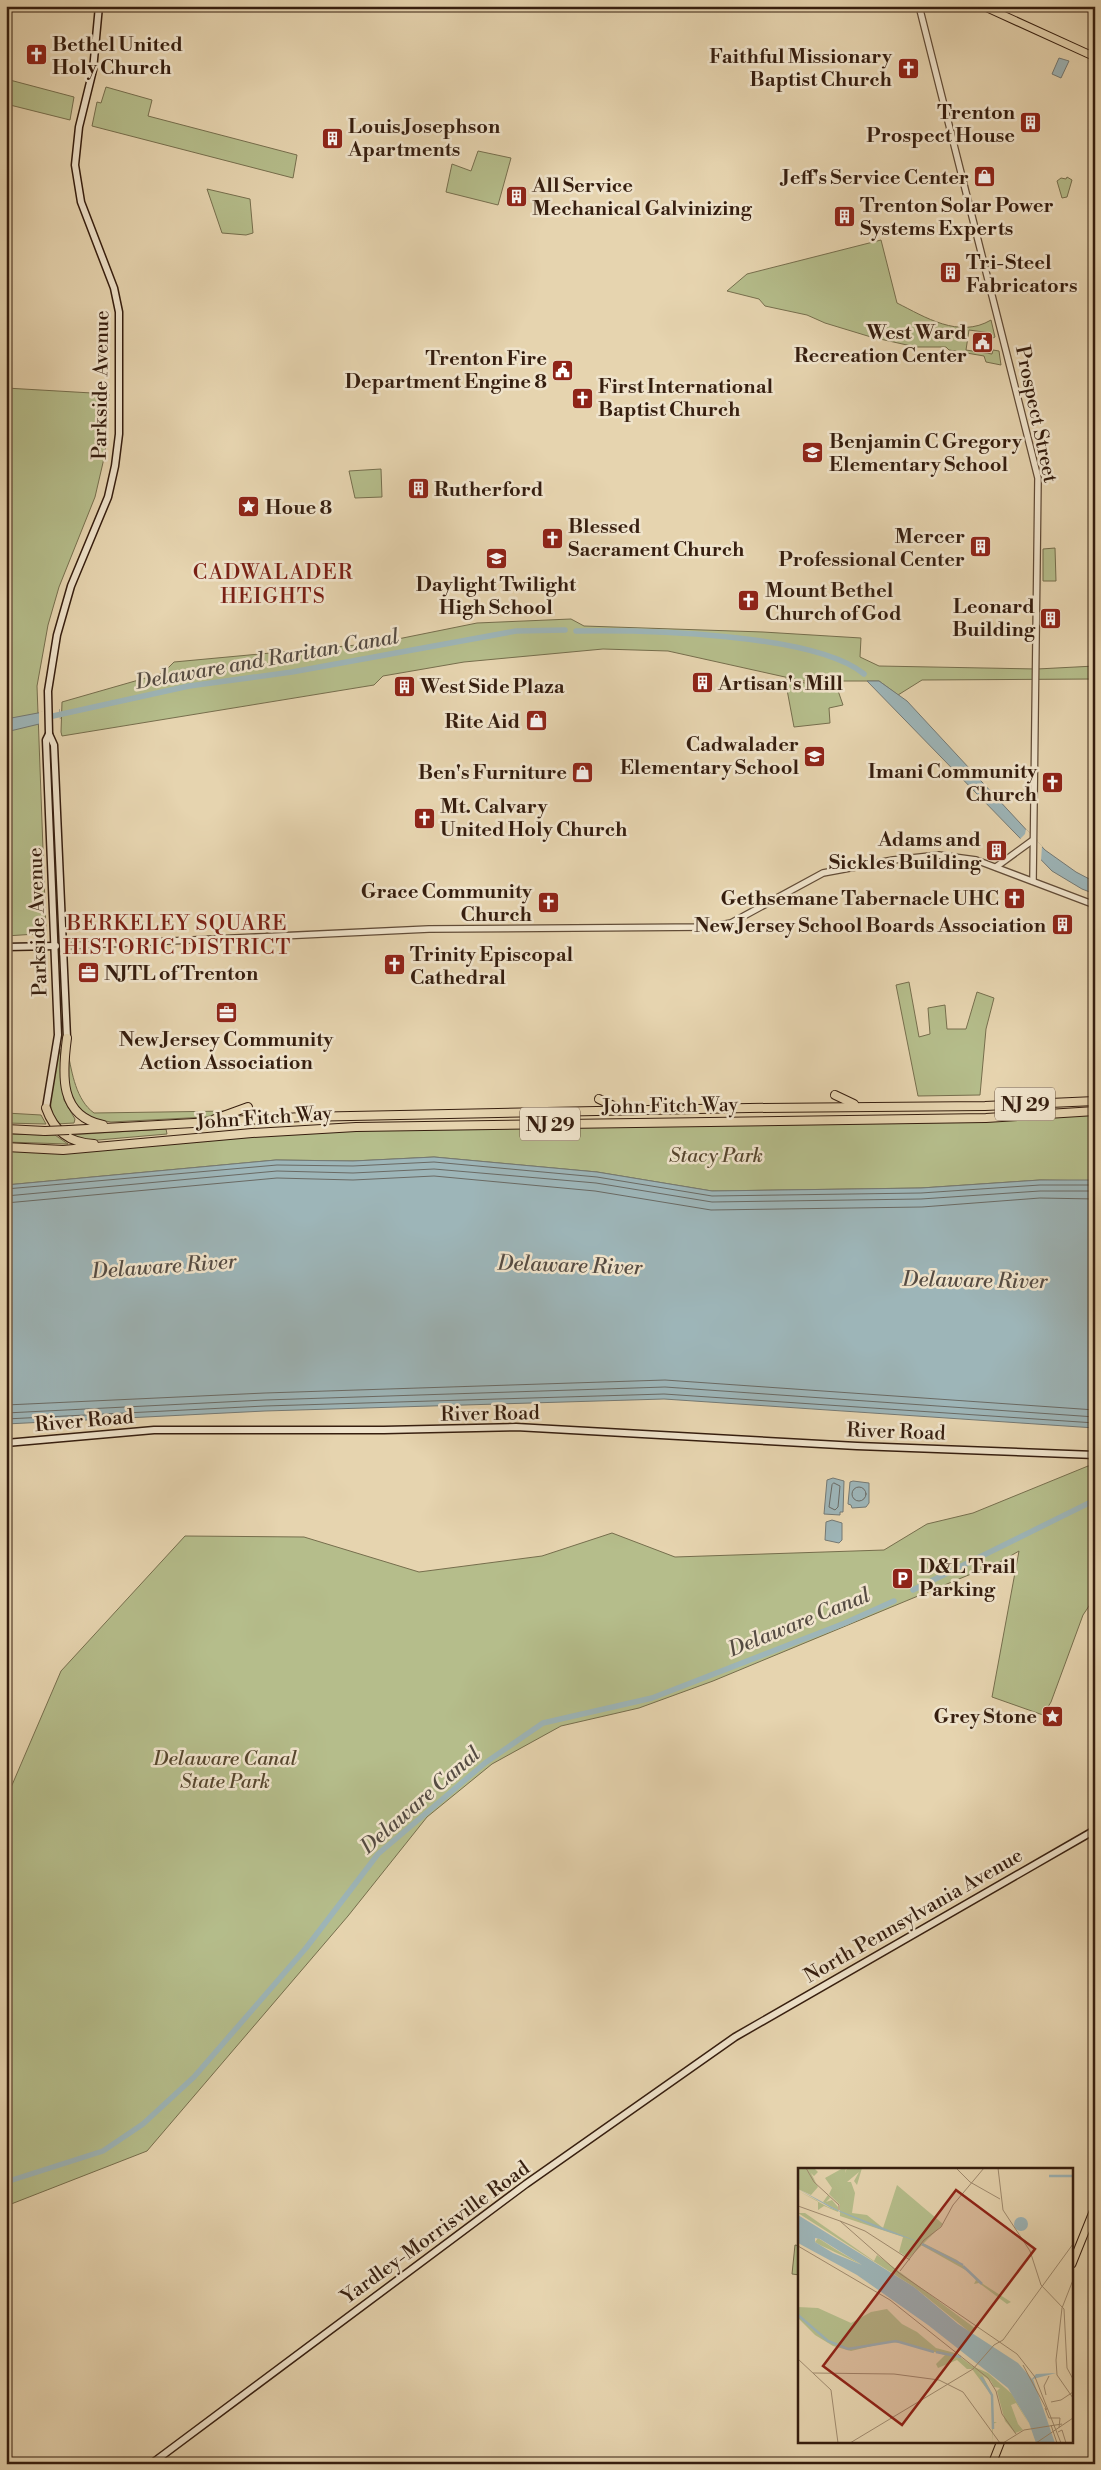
<svg xmlns="http://www.w3.org/2000/svg" width="1101" height="2470" font-family="'Libre Bodoni',serif">
<rect width="100%" height="100%" fill="#e6d4af"/>
<filter id="stains"><feTurbulence type="fractalNoise" baseFrequency=".004" numOctaves="4"/><feColorMatrix values="0 0 0 0 .2 0 0 0 0 .09 0 0 0 0 .02 0 0 0 .5 -.17"/></filter>
<radialGradient id="worn" r=".72"><stop offset=".6" stop-color="#630" stop-opacity="0"/><stop offset="1" stop-color="#630" stop-opacity=".3"/></radialGradient>
<g fill="#b5bd8b" stroke="#766e4d">
<path d="M6,79l68,18 -4,23 -64,-16z"/>
<path d="M106,87l46,13 -4,16 149,39 -4,23 -201,-52 5,-24 4,1z"/>
<path d="M478,151l33,7 -13,47 -52,-13 6,-28 19,7z"/>
<path d="M1067,177l5,3 -5,17 -5,1 -5,-17 4,-3 5,1z"/>
<path d="M207,189l43,10 3,34 -7,2 -24,-2z"/>
<path d="M881,240l16,63c28,14 62,36 94,17l4,17 -2,1 -2,-5 -22,-3 -3,20 26,4 1,-4 6,1 2,14 -15,-3 -2,-6 -35,-6 -3,-3h-30l-45,-10 -46,-14 -18,-8 -42,-9 -6,-7 -32,-8 20,-17z"/>
<path d="M6,388l103,6 -4,60 -10,43 -36,90 -11,38 -11,61 9,245 -10,3 -30,2z"/>
<path d="M381,469l1,28 -27,1 -6,-27z"/>
<path d="M1055,548l1,33h-13v-32z"/>
<path d="M571,619l13,7 179,6 98,6 -1,19 19,9 158,3 58,-3v13l-173,1 -24,15 -19,-14h-76l-135,-30 -65,-2 -139,13 -81,14 -9,9 -312,51 -1,-4 1,-30 101,-29 11,-11 204,-19 99,-20z"/>
<path d="M785,679l20,4 30,-1 8,23 -14,3 1,15 -36,4z"/>
<path d="M909,982l10,55 11,-3 -2,-26 17,-3 2,24h19l11,-37 17,6 -8,31 -6,66 -62,1 -22,-111z"/>
<path d="M60,1049l4,51 11,19 -1,4 -18,1c-12,-29 -3,-47 4,-75z"/>
<path d="M68,1053c4,20 8,47 26,60l135,-2 -23,6 -95,5 -18,-3 -12,-7 -8,-10 -5,-18z"/>
<path d="M1095,1111v70l-55,-1 -119,8 -209,3 -115,-19 -163,-15 -81,4 -77,-1 -270,25v-39l35,3 211,-16 714,-15z"/>
<path d="M6,1113l35,2 5,9 -40,-1z"/>
<path d="M166,1129l1,5 -80,7 -19,-6z"/>
<path d="M6,1134l49,1 13,9 -62,-2z"/>
<path d="M1095,1465v132l-12,18 -32,87 -8,13 -51,-18 27,-146 -19,11 -287,119 -74,27 -78,18 -69,38 -65,53 -79,99 -201,235 -141,55v-407l55,-128 124,-135 119,1 115,35 123,-16 70,-23 63,24 209,-7 43,-26 46,-11 115,-47z"/>
<path d="M795,2245l5,1v29l-8,-1z"/>
</g>
<g fill="#9db5b8" stroke="#747974">
<path d="M1059,58l10,3 -8,17 -9,-4z"/>
<path d="M867,681h12l28,20 138,149 31,22 19,10v12l-13,-5 -30,-18z"/>
<path d="M59,709l1,10 -54,13v-13z"/>
<path d="M434,1157l163,15 115,19 209,-3 119,-8h55v248l-431,-29 -399,12 -259,13v-239l270,-25 77,1z"/>
<path d="M833,1478l11,3 -1,31h-3v3l-16,-1 3,-34z"/>
<path d="M853,1481l16,2v20l-3,4 -14,1 -1,-3 -3,-1 2,-22z"/>
<path d="M832,1520l10,3v17l-3,3 -14,-3 1,-18z"/>
</g>
<g fill="#e6d4af">
<path d="M59,707l1,14 -21,6v-15z"/>
<path d="M1026,829l16,17 -1,15 -22,-21 6,-6z"/>
</g>
<g fill="none" stroke-linecap="round" stroke-linejoin="round">
<g stroke="#6a6a64" stroke-width="1">
<path d="M6,1189l271,-24 76,1 81,-4 163,15 115,19 209,-3 119,-8h55"/>
<path d="M6,1196l271,-25 76,2 81,-4 162,14 116,19 209,-3 119,-8h55"/>
<path d="M6,1203l271,-25 76,2 81,-4 161,15 116,19 211,-3 118,-9 55,1"/>
<path d="M6,1405l259,-12 400,-13 430,30"/>
<path d="M6,1413l259,-13 400,-13 430,30"/>
<path d="M6,1419l259,-13 399,-12 431,29"/>
<path d="M834,1483l6,3 -2,21 -3,3 -6,-3 3,-22z"/>
<circle cx="859" cy="1494" r="7"/>
</g>
<g stroke="#9db5b8" stroke-width="5.5">
<path d="M576,631c67,-1 238,2 288,43"/>
<path d="M53,716l136,-30 103,-14 224,-41 49,-1"/>
<path d="M913,1590l182,-90"/>
<path d="M6,2182l97,-31 40,-27 51,-47 112,-129 72,-94 107,-91 58,-40 109,-25 193,-75 49,-22"/>
</g>
<defs>
<g id="tertiary">
<path d="M919,6l119,472 -5,403"/>
<path d="M996,867l37,-27"/>
<path d="M63,946l366,-17 280,-2 22,-4 92,-50 70,-13 46,-5 37,5 119,45"/>
</g>
<g id="secondary">
<path d="M49,734l5,11 13,293"/>
<path d="M6,947l50,-1"/>
<path d="M46,1108l12,-73 -12,-295 3,-6 -1,-43 9,-56 14,-49 37,-89 7,-31 4,-32v-122l-5,-24 -33,-86 -6,-37 4,-38 14,-57 6,-64"/>
<path d="M6,1443l148,-13h230l132,-3 341,19 238,9"/>
<path d="M151,2464l375,-280 209,-147 360,-207"/>
</g>
<g id="primary">
<path d="M983,6l112,51"/>
<path d="M1072,2264l23,-57"/>
<path d="M992,2464l9,-23"/>
</g>
<g id="motorway">
<path d="M67,1038c-5,37 -8,78 36,87"/>
<path d="M835,1095l19,9"/>
<path d="M599,1099l19,9"/>
<path d="M46,1108c8,23 23,35 48,36"/>
<path d="M215,1119l33,-12"/>
<path d="M6,1129l39,2"/>
<path d="M69,1130l233,-13 447,-9 236,-2 110,-5"/>
<path d="M6,1147l57,3 189,-17 104,-6 630,-9 109,-7"/>
</g>
</defs>
<use href="#tertiary" stroke="#624c37" stroke-width="8"/>
<use href="#secondary" stroke="#361e0f" stroke-width="9"/>
<use href="#primary" stroke="#361e0f" stroke-width="9"/>
<use href="#motorway" stroke="#361e0f" stroke-width="10"/>
<use href="#tertiary" stroke="#efe3cb" stroke-width="5.5"/>
<use href="#secondary" stroke="#efe3cb" stroke-width="6"/>
<use href="#primary" stroke="#e6d4af" stroke-width="7"/>
<use href="#motorway" stroke="#e6d4af" stroke-width="8"/>
<defs>
<path id="motorway-bridge" d="M45,1131l24,-1"/>
</defs>
<use href="#motorway-bridge" stroke="#361e0f" stroke-width="10" stroke-linecap="butt"/>
<use href="#motorway-bridge" stroke="#e6d4af" stroke-width="8"/>
</g>
<defs>
<symbol id="church-square" viewBox="-11 -11 22 22"><rect x="-9" y="-9" width="18" height="18" rx="4" fill="#8f2418" stroke="#efe3cb"/><path d="M-1.2-6h2.4v3.5h3.3v2.4h-3.3V6h-2.4V-.1h-3.3v-2.4h3.3Z" fill="#fff"/></symbol>
<symbol id="building-square" viewBox="-11 -11 22 22"><rect x="-9" y="-9" width="18" height="18" rx="4" fill="#8f2418" stroke="#efe3cb"/><path d="M-4-6H4V6H1V3H-1V6H-4ZM-2.5-4.3h1.7v1.8h-1.7ZM.8-4.3h1.7v1.8H.8ZM-2.5-1h1.7V.8h-1.7ZM.8-1h1.7V.8H.8Z" fill="#fff"/></symbol>
<symbol id="shop-square" viewBox="-11 -11 22 22"><rect x="-9" y="-9" width="18" height="18" rx="4" fill="#8f2418" stroke="#efe3cb"/><path d="M-5-2.5h2.3a2.7 3.5 0 0 1 5.4 0H5L5.5 6h-11ZM-1.5-2.5h3a1.5 2.3 0 0 0-3 0Z" fill="#fff"/></symbol>
<symbol id="civic-square" viewBox="-11 -11 22 22"><rect x="-9" y="-9" width="18" height="18" rx="4" fill="#8f2418" stroke="#efe3cb"/><path d="M-.6-6.5H3V-4.5H.6V-3L4-1V1h2V6H-6V1h2V-1L-.6-3ZM-1.2 2.5V6h2.4V2.5Z" fill="#fff"/></symbol>
<symbol id="school-square" viewBox="-11 -11 22 22"><rect x="-9" y="-9" width="18" height="18" rx="4" fill="#8f2418" stroke="#efe3cb"/><path d="M0-5L7-2L0 1L-7-2ZM-4 1L0 2.5L4 1V4Q0 6-4 4Z" fill="#fff"/></symbol>
<symbol id="sight-square" viewBox="-11 -11 22 22"><rect x="-9" y="-9" width="18" height="18" rx="4" fill="#8f2418" stroke="#efe3cb"/><path d="M0-6L1.8-2.2L6-1.7L2.9 1.2L3.7 5.4L0 3.3L-3.7 5.4L-2.9 1.2L-6-1.7L-1.8-2.2Z" fill="#fff"/></symbol>
<symbol id="office-square" viewBox="-11 -11 22 22"><rect x="-9" y="-9" width="18" height="18" rx="4" fill="#8f2418" stroke="#efe3cb"/><path d="M-6-3h4V-5.5h4V-3h4V5H-6ZM-1-4.5V-3h2v-1.5ZM-6 0V1H6V0Z" fill="#fff"/></symbol>
<symbol id="parking-square" viewBox="-11 -11 22 22"><rect x="-9" y="-9" width="18" height="18" rx="4" fill="#8f2418" stroke="#efe3cb"/><path d="M-3.5-5.5H1a3.5 3.5 0 0 1 0 7H-1V5.5H-3.5ZM-1-3.4V-.6H.8a1.4 1.4 0 0 0 0-2.8Z" fill="#fff"/></symbol>
</defs>
<g fill-rule="evenodd">
<use href="#church-square" x="24" y="42" width="25" height="25"/>
<use href="#church-square" x="896" y="56" width="25" height="25"/>
<use href="#building-square" x="1018" y="110" width="25" height="25"/>
<use href="#building-square" x="320" y="126" width="25" height="25"/>
<use href="#shop-square" x="972" y="164" width="25" height="25"/>
<use href="#building-square" x="504" y="184" width="25" height="25"/>
<use href="#building-square" x="832" y="204" width="25" height="25"/>
<use href="#building-square" x="938" y="260" width="25" height="25"/>
<use href="#civic-square" x="970" y="330" width="25" height="25"/>
<use href="#civic-square" x="550" y="358" width="25" height="25"/>
<use href="#church-square" x="570" y="386" width="25" height="25"/>
<use href="#school-square" x="800" y="440" width="25" height="25"/>
<use href="#building-square" x="406" y="476" width="25" height="25"/>
<use href="#sight-square" x="236" y="494" width="25" height="25"/>
<use href="#church-square" x="540" y="526" width="25" height="25"/>
<use href="#building-square" x="968" y="534" width="25" height="25"/>
<use href="#school-square" x="484" y="546" width="25" height="25"/>
<use href="#church-square" x="736" y="588" width="25" height="25"/>
<use href="#building-square" x="1038" y="606" width="25" height="25"/>
<use href="#building-square" x="690" y="670" width="25" height="25"/>
<use href="#building-square" x="392" y="674" width="25" height="25"/>
<use href="#shop-square" x="524" y="708" width="25" height="25"/>
<use href="#school-square" x="802" y="744" width="25" height="25"/>
<use href="#shop-square" x="570" y="760" width="25" height="25"/>
<use href="#church-square" x="1040" y="770" width="25" height="25"/>
<use href="#church-square" x="412" y="806" width="25" height="25"/>
<use href="#building-square" x="984" y="838" width="25" height="25"/>
<use href="#church-square" x="1002" y="886" width="25" height="25"/>
<use href="#church-square" x="536" y="890" width="25" height="25"/>
<use href="#building-square" x="1050" y="912" width="25" height="25"/>
<use href="#church-square" x="382" y="952" width="25" height="25"/>
<use href="#office-square" x="76" y="960" width="25" height="25"/>
<use href="#office-square" x="214" y="1000" width="25" height="25"/>
<use href="#parking-square" x="890" y="1566" width="25" height="25"/>
<use href="#sight-square" x="1040" y="1704" width="25" height="25"/>
</g>
<g text-anchor="middle" stroke-width="5" stroke-linejoin="round" paint-order="stroke">
<g fill="#efe3cb" stroke="#6e5947" stroke-width="1">
<rect x="995" y="1087.5" width="60" height="33" rx="4"/>
<rect x="520" y="1107.5" width="60" height="33" rx="4"/>
</g>
<g font-size="19" font-weight="bold" fill="#361e0f">
<text x="1025" y="1111">NJ 29</text>
<text x="550" y="1131">NJ 29</text>
</g>
<g font-size="20" font-weight="bold" fill="#361e0f" stroke="#efe3cb" text-anchor="start">
<text x="52" y="51">Bethel United<tspan x="52" dy="23">Holy Church</tspan></text>
<text x="892" y="63" text-anchor="end">Faithful Missionary<tspan x="892" dy="23">Baptist Church</tspan></text>
<text x="1015" y="119" text-anchor="end">Trenton<tspan x="1015" dy="23">Prospect House</tspan></text>
<text x="348" y="133">Louis Josephson<tspan x="348" dy="23">Apartments</tspan></text>
<text x="969" y="184" text-anchor="end">Jeff's Service Center</text>
<text x="532" y="192">All Service<tspan x="532" dy="23">Mechanical Galvinizing</tspan></text>
<text x="860" y="212">Trenton Solar Power<tspan x="860" dy="23">Systems Experts</tspan></text>
<text x="966" y="269">Tri-Steel<tspan x="966" dy="23">Fabricators</tspan></text>
<text x="967" y="339" text-anchor="end">West Ward<tspan x="967" dy="23">Recreation Center</tspan></text>
<text x="547" y="365" text-anchor="end">Trenton Fire<tspan x="547" dy="23">Department Engine 8</tspan></text>
<text x="598" y="393">First International<tspan x="598" dy="23">Baptist Church</tspan></text>
<text x="829" y="448">Benjamin C Gregory<tspan x="829" dy="23">Elementary School</tspan></text>
<text x="434" y="496">Rutherford</text>
<text x="265" y="514">Houe 8</text>
<text x="568" y="533">Blessed<tspan x="568" dy="23">Sacrament Church</tspan></text>
<text x="965" y="543" text-anchor="end">Mercer<tspan x="965" dy="23">Professional Center</tspan></text>
<text x="496" y="591" text-anchor="middle">Daylight Twilight<tspan x="496" dy="23">High School</tspan></text>
<text x="765" y="597">Mount Bethel<tspan x="765" dy="23">Church of God</tspan></text>
<text x="1035" y="613" text-anchor="end">Leonard<tspan x="1035" dy="23">Building</tspan></text>
<text x="718" y="690">Artisan's Mill</text>
<text x="420" y="693">West Side Plaza</text>
<text x="520" y="728" text-anchor="end">Rite Aid</text>
<text x="799" y="751" text-anchor="end">Cadwalader<tspan x="799" dy="23">Elementary School</tspan></text>
<text x="1037" y="778" text-anchor="end">Imani Community<tspan x="1037" dy="23">Church</tspan></text>
<text x="567" y="779" text-anchor="end">Ben's Furniture</text>
<text x="440" y="813">Mt. Calvary<tspan x="440" dy="23">United Holy Church</tspan></text>
<text x="981" y="846" text-anchor="end">Adams and<tspan x="981" dy="23">Sickles Building</tspan></text>
<text x="532" y="898" text-anchor="end">Grace Community<tspan x="532" dy="23">Church</tspan></text>
<text x="999" y="905" text-anchor="end">Gethsemane Tabernacle UHC</text>
<text x="1046" y="932" text-anchor="end">New Jersey School Boards Association</text>
<text x="410" y="961">Trinity Episcopal<tspan x="410" dy="23">Cathedral</tspan></text>
<text x="104" y="980">NJTL of Trenton</text>
<text x="226" y="1046" text-anchor="middle">New Jersey Community<tspan x="226" dy="23">Action Association</tspan></text>
<text x="919" y="1573">D&amp;L Trail<tspan x="919" dy="23">Parking</tspan></text>
<text x="1037" y="1723" text-anchor="end">Grey Stone</text>
</g>
<g font-size="20" fill="#361e0f" stroke="#efe3cb">
<text transform="translate(100 385) rotate(-89)" y="7">Parkside Avenue</text>
<text transform="translate(1037 414) rotate(78)" y="7">Prospect Street</text>
<text transform="translate(37 922) rotate(-92)" y="7">Parkside Avenue</text>
<text transform="translate(670 1105) rotate(-1)" y="7">John Fitch Way</text>
<text transform="translate(264 1117) rotate(-4)" y="7">John Fitch Way</text>
<text transform="translate(490 1413) rotate(-1)" y="7">River Road</text>
<text transform="translate(84 1420) rotate(-5)" y="7">River Road</text>
<text transform="translate(896 1431) rotate(2)" y="7">River Road</text>
<text transform="translate(913 1915) rotate(-30)" y="7">North Pennsylvania Avenue</text>
<text transform="translate(435 2232) rotate(-36)" y="7">Yardley-Morrisville Road</text>
</g>
<g font-size="20" font-style="italic" fill="#56462e" stroke="#efe3cb">
<text x="716" y="1162">Stacy Park</text>
<text x="225" y="1765">Delaware Canal<tspan x="225" dy="23">State Park</tspan></text>
</g>
<g font-size="21" letter-spacing="1" fill="#7a1f14" stroke="#efe3cb">
<text x="273" y="579">CADWALADER<tspan x="273" dy="24">HEIGHTS</tspan></text>
<text x="177" y="930">BERKELEY SQUARE<tspan x="177" dy="24">HISTORIC DISTRICT</tspan></text>
</g>
<g font-size="21" font-style="italic" fill="#554b42" stroke="#efe3cb">
<text transform="translate(267 659) rotate(-10)" y="7">Delaware and Raritan Canal</text>
<text transform="translate(570 1265) rotate(2)" y="7">Delaware River</text>
<text transform="translate(164 1266) rotate(-4)" y="7">Delaware River</text>
<text transform="translate(975 1280) rotate(1)" y="7">Delaware River</text>
<text transform="translate(799 1622) rotate(-22)" y="7">Delaware Canal</text>
<text transform="translate(420 1800) rotate(-41)" y="7">Delaware Canal</text>
</g>
</g>
<g transform="translate(798 2168)">
<rect width="275" height="275" fill="#e6d4af"/>
<path d="M0,0h16l4,4 -4,4 -3,-3 7,14 -7,8 -13,-6zM45,0h3l-1,5 2,-5h15l-5,17 -3,-4 5,-9 -12,10h4l4,11 -3,20 15,2 16,13 14,-43 46,39 -34,34 -10,-6 4,-15 -63,-21v-11l-11,-11 3,-6 -7,-10zM0,23l30,16 9,3 -14,-8 5,-7 2,3 -4,4 6,-2 6,7v5l-14,-6 -6,4v-9zM0,45h7l69,48 3,-6 99,74 -4,5 -58,-47zM20,70l17,11 27,16 -42,-20 -5,-3zM125,75l34,17 26,24 28,18 -4,2 -28,-21 -5,1 2,-4 -7,-8 -48,-27zM0,139l20,1 33,15 20,-11 16,-3 15,15 15,8 19,16 19,5 17,13 16,7 24,21 17,30 -13,-21 -5,2 7,19 5,6 -8,3 -10,-12 -8,-30 3,-3 -6,-1 -3,-6 -15,-10 7,5 9,18 1,28h4l-4,2 -1,19v-47l-20,-27h-5l-10,-9 -19,8 -2,-4 9,-9 -42,-12 -14,-1 -38,9 -18,-5 -18,-11 -17,-17z" fill="#b5bd8b"/>
<path d="M0,21l40,21 84,33 -45,-15 -46,-20zM0,47l116,72 44,37 60,39 14,16 4,-5 20,-1 -23,6 22,64h-19l-7,-20 -21,-35 -80,-63 -71,-50 -59,-32zM17,70l5,1 42,26 -29,-12 -18,-11zM216 56a7 7 0 1 1 14 0a7 7 0 1 1-14 0Z" fill="#9db5b8" fill-rule="evenodd"/>
<path fill="none" stroke="#9db5b8" stroke-width="2.5" d="M251,8h24M124,76l41,21M165,98l19,18M0,147l30,26 20,8 48,-8 38,11M138,184l25,5M183,209l11,18 1,34"/>
<path fill="none" stroke="#a08b6f" stroke-width="1" d="M8,0l8,14 25,23v5M158,0l14,14 30,17M200,0l5,42 27,41 11,34 23,24 3,59 6,11M0,38l42,15 59,52 118,81 18,23 26,66M42,53l25,10 45,29M0,78l92,54 98,78 8,13 6,23 14,20M102,103l24,-31 17,-13 12,-22 31,-37M275,112l-11,28 -6,52 1,15 16,23M0,191l33,31 7,53M225,197l24,45M15,205l81,1 45,6 24,12 37,51M248,227l-2,-9 5,-10M253,234l10,-2 12,-8M247,240l4,10h11l-1,10M253,257l6,18M260,264l4,-2 4,13M52,275l123,-74 21,-24 9,-5 70,-96M205,275l21,-13 38,-6M238,275l37,-25"/>
<path fill="#8f2418" fill-opacity="0.15" stroke="#8f2418" stroke-width="2.5" d="M158,22l79,59 -133,176 -79,-59z"/>
<rect width="275" height="275" fill="none" stroke="#361e0f" stroke-width="2.5"/>
</g>
<rect width="1101" height="2470" fill="none" stroke="#e6d4af" stroke-width="25"/>
<rect x="8" y="8" width="1086" height="2455" fill="none" stroke="#361e0f" stroke-width="2.5"/>
<rect x="12" y="12" width="1076" height="2445" fill="none" stroke="#361e0f"/>
<rect width="100%" height="100%" filter="url(#stains)"/>
<rect width="100%" height="100%" fill="url(#worn)"/>
</svg>
